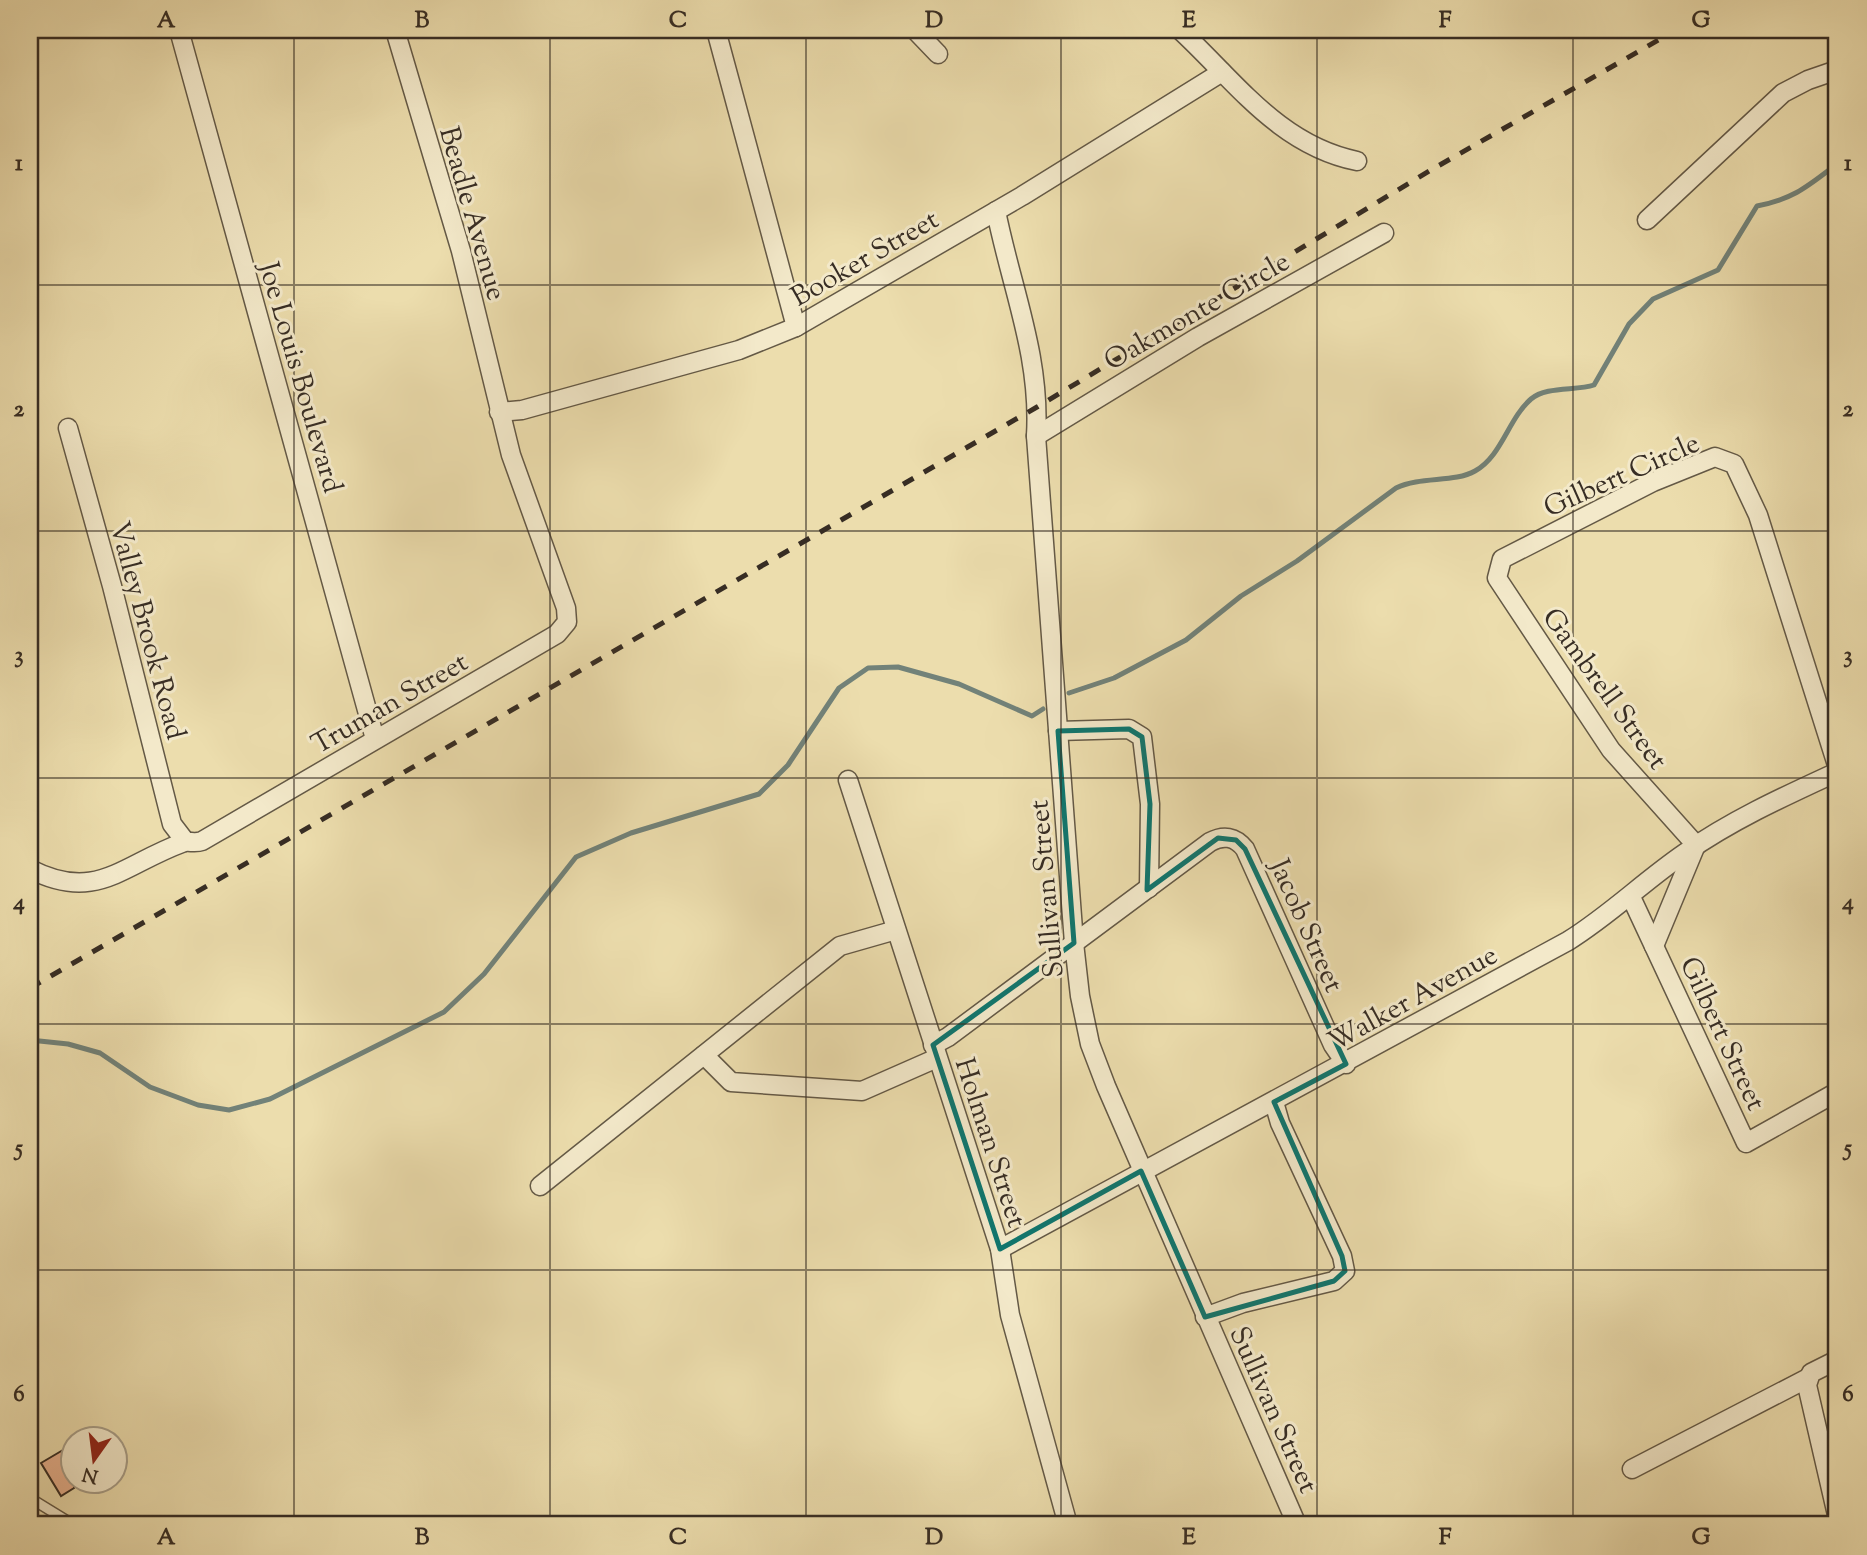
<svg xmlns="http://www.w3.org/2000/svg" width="1867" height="1555" font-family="'Sorts Mill Goudy',serif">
<rect width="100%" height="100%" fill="#ecddad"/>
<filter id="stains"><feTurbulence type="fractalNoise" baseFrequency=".00286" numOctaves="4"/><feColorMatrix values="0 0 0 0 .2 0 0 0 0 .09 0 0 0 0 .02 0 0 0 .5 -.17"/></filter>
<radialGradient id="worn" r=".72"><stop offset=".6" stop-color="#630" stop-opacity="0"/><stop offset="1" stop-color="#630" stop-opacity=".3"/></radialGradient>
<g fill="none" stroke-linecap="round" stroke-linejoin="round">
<g stroke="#728279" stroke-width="5">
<path d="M1069,693l45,-15 72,-38 55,-44 56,-35 99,-73c25,-12 58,-5 79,-17 27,-15 33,-52 56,-72 15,-13 45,-8 63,-14l35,-61 24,-25 65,-29 39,-64c37,-7 51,-20 80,-42"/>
<path d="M30,1040l38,4 32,9 50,34 48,18 31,5 41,-11 174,-87 40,-38 92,-117 55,-24 128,-39 29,-29 51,-77 29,-20 30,-1 61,17 73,32 11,-7"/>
</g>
</g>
<path fill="#e8b28f" stroke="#372d24" stroke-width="2" d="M63,1450l11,17v21l-13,8 -20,-33z"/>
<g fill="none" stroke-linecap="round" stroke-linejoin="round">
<defs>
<path id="lane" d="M30,1498l44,27"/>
<g id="street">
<path d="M179,30l196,709"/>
<path d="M716,30l80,297"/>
<path d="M915,30l23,24"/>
<path d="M1180,30c56,52 99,115 177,131"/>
<path d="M996,211c15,76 45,145 40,225l38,507 6,53 10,48 16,42 191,439"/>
<path d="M1647,220l136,-127 25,-13 29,-10"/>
<path d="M499,412l23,-2 217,-60 57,-23 226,-131 200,-124"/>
<path d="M68,428l44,158 60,238 13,17"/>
<path d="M1036,436l162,-99 186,-104"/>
<path d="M1058,731l71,-2 13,8 8,67 -1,84"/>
<path d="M848,780l152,469 10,66 58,210"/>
<path d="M30,869c66,34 92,-4 152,-26 6,-3 12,1 20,-2l355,-207 10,-12 -1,-14 -55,-153 -50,-204 -66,-221"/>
<path d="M1631,897l115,246 91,-51"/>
<path d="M1654,946l42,-101 -85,-95 -114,-172 5,-19 151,-77 62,-25 19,7 24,51 79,250"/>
<path d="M933,1045l15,-8 262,-195c13,-7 25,-6 35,7l88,196 13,19"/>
<path d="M704,1055l27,27 131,9 75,-33"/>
<path d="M540,1186l300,-240 56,-16"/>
<path d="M1000,1249l568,-308c42,-26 76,-60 117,-88 47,-33 100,-57 152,-81"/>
<path d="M1205,1317l38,-14 91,-22 11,-10 -3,-15 -62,-133 -6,-21"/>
<path d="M1837,1360l-26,13 -4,12 30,130"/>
<path d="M1632,1469l176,-91"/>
</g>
</defs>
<use href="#lane" stroke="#645946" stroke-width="12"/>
<use href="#street" stroke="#645946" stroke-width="21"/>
<use href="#lane" stroke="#f3e9ca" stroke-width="9"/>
<use href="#street" stroke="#f3e9ca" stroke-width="18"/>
<path stroke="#372d24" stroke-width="5" stroke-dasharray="12 12" stroke-linecap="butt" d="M30,988l1007,-581 394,-237 245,-140"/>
</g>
<path fill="none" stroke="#0f766e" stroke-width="5" stroke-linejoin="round" d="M1129,729l13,8 8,67 -3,86 71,-52 18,2 9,9 101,215 -72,38 68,154 3,15 -11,10 -129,36 -64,-146 -141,78 -67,-204 141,-102 -16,-212z"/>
<path fill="none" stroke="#372d24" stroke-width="2" stroke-opacity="0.55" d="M294,30v1495M550,30v1495M806,30v1495M1061,30v1495M1317,30v1495M1573,30v1495M30,285h1807M30,531h1807M30,778h1807M30,1024h1807M30,1270h1807"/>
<g text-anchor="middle" stroke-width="6" stroke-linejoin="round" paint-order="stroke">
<g font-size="28" fill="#372d24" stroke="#f3e9ca">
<text transform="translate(474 213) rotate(74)" y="10">Beadle Avenue</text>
<text transform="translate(864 257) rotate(-30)" y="10">Booker Street</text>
<text transform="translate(1196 310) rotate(-30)" y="10">Oakmonte Circle</text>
<text transform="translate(302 377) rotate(74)" y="10">Joe Louis Boulevard</text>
<text transform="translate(1621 474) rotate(-24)" y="10">Gilbert Circle</text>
<text transform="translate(149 630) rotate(75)" y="10">Valley Brook Road</text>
<text transform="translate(1606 688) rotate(54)" y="10">Gambrell Street</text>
<text transform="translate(389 702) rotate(-30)" y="10">Truman Street</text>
<text transform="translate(1045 889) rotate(-95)" y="10">Sullivan Street</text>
<text transform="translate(1308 925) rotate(66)" y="10">Jacob Street</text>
<text transform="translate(1412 997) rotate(-29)" y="10">Walker Avenue</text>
<text transform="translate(1724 1033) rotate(65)" y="10">Gilbert Street</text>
<text transform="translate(992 1142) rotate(72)" y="10">Holman Street</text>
<text transform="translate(1275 1409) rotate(66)" y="10">Sullivan Street</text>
</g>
</g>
<rect width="1867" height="1555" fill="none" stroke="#ecddad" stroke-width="77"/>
<g transform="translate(94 1460) rotate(194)"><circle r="33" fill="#f3e9ca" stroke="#a89e88" stroke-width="2"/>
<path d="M0-5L12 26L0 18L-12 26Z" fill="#8f2418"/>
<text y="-10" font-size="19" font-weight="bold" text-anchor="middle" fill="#372d24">N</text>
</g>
<rect x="38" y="38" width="1790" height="1478" fill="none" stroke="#372d24" stroke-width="2.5"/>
<g font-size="23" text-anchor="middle" font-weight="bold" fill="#372d24">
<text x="166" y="27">A</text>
<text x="422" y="27">B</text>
<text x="678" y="27">C</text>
<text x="934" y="27">D</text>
<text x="1189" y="27">E</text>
<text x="1445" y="27">F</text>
<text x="1701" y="27">G</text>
<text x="19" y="170">1</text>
<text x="1848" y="170">1</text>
<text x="19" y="416">2</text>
<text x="1848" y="416">2</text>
<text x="19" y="662">3</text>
<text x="1848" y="662">3</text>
<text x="19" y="909">4</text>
<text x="1848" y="909">4</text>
<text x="19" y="1155">5</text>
<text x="1848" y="1155">5</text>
<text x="19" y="1401">6</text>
<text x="1848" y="1401">6</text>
<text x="166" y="1544">A</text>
<text x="422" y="1544">B</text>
<text x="678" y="1544">C</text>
<text x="934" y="1544">D</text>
<text x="1189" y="1544">E</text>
<text x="1445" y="1544">F</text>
<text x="1701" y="1544">G</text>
</g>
<rect width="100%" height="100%" filter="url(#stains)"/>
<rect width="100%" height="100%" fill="url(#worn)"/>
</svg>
